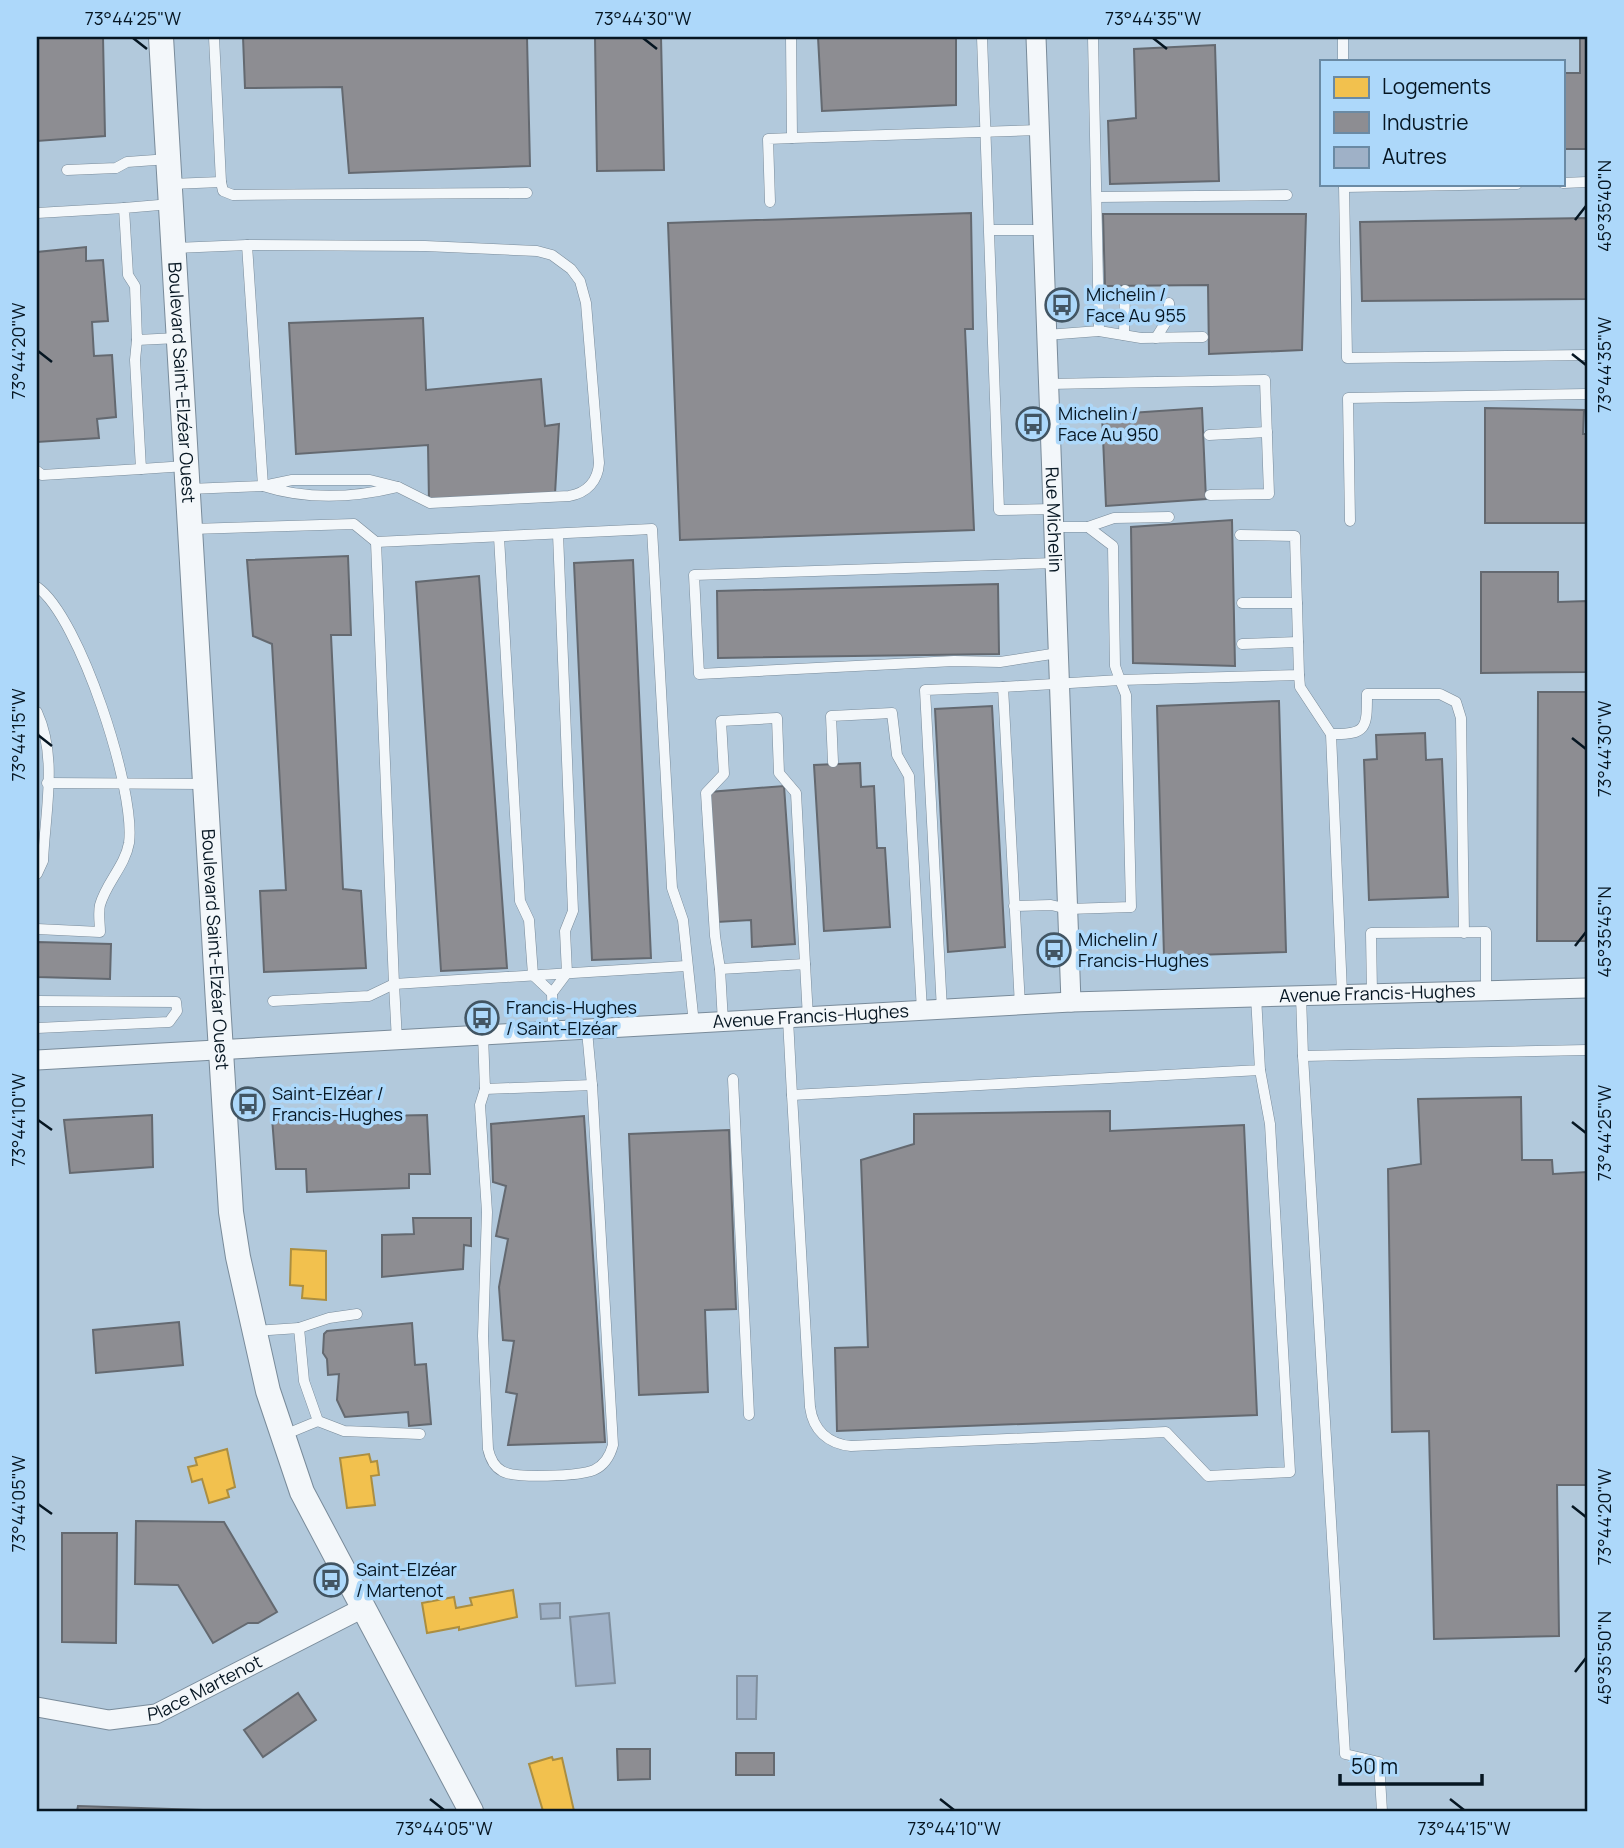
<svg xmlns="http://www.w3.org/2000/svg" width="1624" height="1848" font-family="Manrope,sans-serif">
<rect width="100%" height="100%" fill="#b2c9dc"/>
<g fill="#f2c14e" stroke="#ab8e41" stroke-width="2">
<path d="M291,1249l35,2v49l-24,-2 1,-12 -13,-1z"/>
<path d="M227,1449l8,38 -8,3 2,7 -20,6 -7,-24 -10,3 -4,-15 9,-2 -2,-7z"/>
<path d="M369,1454l2,8 6,-1 2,14 -8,1 4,29 -28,3 -7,-50z"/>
<path d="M513,1590l4,27 -58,13v-3l-32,6 -5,-30 32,-6 2,11 16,-3 -2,-7z"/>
<path d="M552,1757l1,3 9,-2 12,53h-31l-14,-47z"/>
</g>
<g fill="#8d8d92" stroke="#646970" stroke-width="2">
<path d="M37,37h66l2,99 -68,5z"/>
<path d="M243,37h284l3,129 -181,7 -7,-86 -97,1z"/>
<path d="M595,37h66l3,133 -67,1z"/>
<path d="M818,37h138v68l-134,6z"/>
<path d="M1580,37h7v112h-24v-76h17z"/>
<path d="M1215,45l4,136 -109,3 -2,-63 28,-3 -2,-69z"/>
<path d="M971,213l2,116h-8l9,201 -294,10 -12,-317z"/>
<path d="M1103,214h203l-4,136 -93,4 -1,-69 -103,1z"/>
<path d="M1587,218v81l-225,2 -2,-79z"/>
<path d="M86,247v14l17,-1 5,61 -16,1 2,34 18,-1 4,62 -19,2 2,19 -62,4v-190z"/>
<path d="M423,318l3,72 115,-11 4,47 14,-2 -4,70 -126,8 -1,-57 -132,9 -7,-131z"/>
<path d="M1202,408l4,91 -100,7 -4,-91z"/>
<path d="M1485,408l99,2 -1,24h4v89h-102z"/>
<path d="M1232,520l3,146 -102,-3 -2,-136z"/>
<path d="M348,556l3,79h-20l12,254 18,2 5,77 -102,4 -4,-81 26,-1 -14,-246 -19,-8 -6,-76z"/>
<path d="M633,560l18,398 -59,2 -18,-397z"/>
<path d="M1481,572h77v30l29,-1v71l-106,1z"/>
<path d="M479,576l28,392 -66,3 -25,-389z"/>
<path d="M998,584l1,70 -281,4 -1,-67z"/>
<path d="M1538,692h49v249h-50z"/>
<path d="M1279,701l7,251 -122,4 -7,-250z"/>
<path d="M992,706l13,241 -57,5 -13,-243z"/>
<path d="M1425,733l1,27 16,-1 6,138 -79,3 -5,-140 13,-1 -1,-24z"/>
<path d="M860,763l1,24 13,-1 3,62h8l5,79 -66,4 -10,-166z"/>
<path d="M784,786l11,158 -43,3 -1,-27 -34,2 -8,-130z"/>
<path d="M37,942l74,2 -1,35 -73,-2z"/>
<path d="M1521,1097l1,63h30l1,14 34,-2v313h-30l2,151 -125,3 -5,-208 -37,1 -4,-263 33,-5 -3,-65z"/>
<path d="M1110,1111v20l134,-6 13,290 -420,16 -2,-83 33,-1 -7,-187 53,-16v-30z"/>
<path d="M152,1115l1,52 -83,6 -6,-53z"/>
<path d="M427,1115l3,59h-21v14l-102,4 -1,-23h-30l-4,-51z"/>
<path d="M584,1116l21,326 -97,3 9,-51 -11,-2 8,-51 -11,-1 -4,-53 9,-48 -12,-3 10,-50 -13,-4 -2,-58z"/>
<path d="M729,1130l7,179 -31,1 3,82 -69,3 -10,-261z"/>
<path d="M413,1218h58v28l-7,-1 -1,24 -81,8v-42l32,-1z"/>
<path d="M179,1322l4,43 -87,8 -3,-43z"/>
<path d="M412,1323l3,42 11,-1 5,60 -22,2 -1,-14 -63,5 -8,-17 2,-26 -11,1 -1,-16 -4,-6 1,-19 3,-3z"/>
<path d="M136,1521l88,1 53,90 -19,11h-10l-35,20 -35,-58 -43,-1z"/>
<path d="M62,1533h55l-1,110 -54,-1z"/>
<path d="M298,1693l18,27 -53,37 -19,-27z"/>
<path d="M617,1749h33v30l-32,1z"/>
<rect x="736" y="1753" width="38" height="22"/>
<path d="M78,1806l124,4v1h-125z"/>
</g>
<g fill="#9fb1c7" stroke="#808f9e" stroke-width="2">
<path d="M560,1603v15l-19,1 -1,-15z"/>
<path d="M609,1613l6,70 -39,3 -6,-69z"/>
<path d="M737,1676h20l-1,43h-19z"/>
</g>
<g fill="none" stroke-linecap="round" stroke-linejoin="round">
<defs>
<g id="service">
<path d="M791,37l1,101 247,-8"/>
<path d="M982,37l17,473 54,-1"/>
<path d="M1343,37v24"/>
<path d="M67,170l49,-2 11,-6 42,-3"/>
<path d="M221,182l2,9 10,4 294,-2"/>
<path d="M1563,183l24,-1"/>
<path d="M171,184l50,-2 -7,-145"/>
<path d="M1344,184l3,174 240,-3"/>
<path d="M1344,187l173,-3"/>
<path d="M1097,197l190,-2"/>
<path d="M770,202l-2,-63 24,-1"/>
<path d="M171,204l-47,4 4,67 7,11 2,54 41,-2"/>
<path d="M37,213l87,-5"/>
<path d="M990,230h52"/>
<path d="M247,245l178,1 112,5 15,4 19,14 9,12 6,22 13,160c-1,18 -12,30 -30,33l-139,7 -32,-16"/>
<path d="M175,248l72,-3 16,241 -74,3"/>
<path d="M1099,331l42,7 62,-1"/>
<path d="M1046,335l53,-4 -6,-294"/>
<path d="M1124,335l1,-45"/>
<path d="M1156,338l13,-21v-14"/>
<path d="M137,340l-2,20 6,109 45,-3"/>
<path d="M1048,384l217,-4 4,114 -59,1"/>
<path d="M1209,435l58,-3"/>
<path d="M37,471l5,4 99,-6"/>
<path d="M292,480h78l28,7c-45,11 -91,13 -135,-1z"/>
<path d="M1350,521l-2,-123 239,-4"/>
<path d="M1054,527h34l25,19 2,120 5,14 179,-5 -4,-139 -55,-1"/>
<path d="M1088,527l26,-9 55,-1"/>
<path d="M192,529l162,-5 22,18 276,-13 20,359 11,32 11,104"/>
<path d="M499,537l21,364 9,19 4,55 19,18 15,-20 -2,-42 8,-20 -15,-377"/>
<path d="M1055,563l-361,12 5,99 255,-13 46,1 58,-9"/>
<path d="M37,587c43,30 99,204 92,256 -4,23 -23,40 -29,62 -2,8 0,19 0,27l-63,-3"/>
<path d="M1242,603h55"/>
<path d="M1242,644l56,-2"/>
<path d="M1299,675l1,12 31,47 11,259"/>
<path d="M37,712c21,45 8,101 6,149l-6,13"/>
<path d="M1331,734c36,1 36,-6 36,-40h73l16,8 5,16 3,215"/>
<path d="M833,762l-2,-46 61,-3 5,42 12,21 13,235"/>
<path d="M47,783l157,1"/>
<path d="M1014,906l37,-1 17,4 63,-2 -5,-212 -6,-15 -117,7 17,319"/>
<path d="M720,969l-5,-33 -9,-143 18,-19 -3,-53 56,-3 2,55 17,20 9,171"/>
<path d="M552,993l1,40"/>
<path d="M1372,993l-1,-60 115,-1v58"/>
<path d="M1301,995l2,61 284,-6"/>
<path d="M37,1001l139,1 1,9 -8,11 -132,6"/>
<path d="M273,1001l96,-5 25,-12 -18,-442"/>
<path d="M942,1010l-17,-320 78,-3"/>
<path d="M788,1019l4,76 468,-25 -4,-74"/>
<path d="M723,1022l-3,-53 85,-5 3,54"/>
<path d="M483,1035l2,54 107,-4 -5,-54"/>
<path d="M397,1041l-3,-57 292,-18"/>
<path d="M1303,1056l42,698 34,8 3,49"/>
<path d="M733,1079l16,336"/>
<path d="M485,1089l-5,16 7,107 -4,124 5,113c2,9 5,17 14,22 12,8 78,5 92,-1 11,-5 16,-14 19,-25l-21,-360"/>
<path d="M792,1095l18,312c3,23 18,37 41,39l315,-14 42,44 82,-4 -20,-348 -10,-54"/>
<path d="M299,1328l30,-10 28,-4"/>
<path d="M254,1331l45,-3 5,53 14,40 -34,14"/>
<path d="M318,1421l26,10 76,3"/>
</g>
<g id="minor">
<path id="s1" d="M1036,37l35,965"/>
<path id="s2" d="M37,1060l1034,-58 516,-14"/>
<path id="s3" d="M37,1707l72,13 47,-6 205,-105"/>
</g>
<g id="tertiary">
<path id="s4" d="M161,37l57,966 13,209 7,45 30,134 34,101 169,319"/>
</g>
</defs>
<use href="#service" stroke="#798b9a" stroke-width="11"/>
<use href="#minor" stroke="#798b9a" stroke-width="21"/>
<use href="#tertiary" stroke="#798b9a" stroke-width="26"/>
<use href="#service" stroke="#f3f7fa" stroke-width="10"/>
<use href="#minor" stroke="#f3f7fa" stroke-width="19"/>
<use href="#tertiary" stroke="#f3f7fa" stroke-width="24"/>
</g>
<path fill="none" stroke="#061622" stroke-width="2.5" d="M133,38l14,11M643,38l14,11M1153,38l14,11M1575,220l11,-14M38,351l14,11M1572,354l14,11M38,735l14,11M1572,738l14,11M1575,946l11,-14M38,1120l14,10M1572,1122l14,11M38,1504l14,10M1572,1506l14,11M1575,1672l11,-14M430,1799l14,11M940,1799l14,11M1450,1799l14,11"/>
<defs>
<symbol id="bus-ring" viewBox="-11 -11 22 22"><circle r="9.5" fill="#add8fa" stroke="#425563" stroke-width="1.5"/><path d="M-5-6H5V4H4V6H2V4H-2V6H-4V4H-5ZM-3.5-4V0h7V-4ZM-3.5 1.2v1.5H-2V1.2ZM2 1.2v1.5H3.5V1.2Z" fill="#425563"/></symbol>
</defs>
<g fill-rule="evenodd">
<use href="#bus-ring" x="1043" y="286" width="38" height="38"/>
<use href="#bus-ring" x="1014" y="405" width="38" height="38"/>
<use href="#bus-ring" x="1035" y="931" width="38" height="38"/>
<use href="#bus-ring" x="463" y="999" width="38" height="38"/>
<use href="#bus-ring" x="229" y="1085" width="38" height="38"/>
<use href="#bus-ring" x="312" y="1561" width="38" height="38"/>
</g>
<g text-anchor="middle" stroke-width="7" stroke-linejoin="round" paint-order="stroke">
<g font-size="18" fill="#061622" stroke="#add8fa" text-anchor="start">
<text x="1086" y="301">Michelin /<tspan x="1086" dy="21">Face Au 955</tspan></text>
<text x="1058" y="420">Michelin /<tspan x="1058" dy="21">Face Au 950</tspan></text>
<text x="1078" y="946">Michelin /<tspan x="1078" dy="21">Francis-Hughes</tspan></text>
<text x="506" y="1014">Francis-Hughes<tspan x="506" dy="21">/ Saint-Elzéar</tspan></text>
<text x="272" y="1100">Saint-Elzéar /<tspan x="272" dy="21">Francis-Hughes</tspan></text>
<text x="356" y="1576">Saint-Elzéar<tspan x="356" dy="21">/ Martenot</tspan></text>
</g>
<g font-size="18" fill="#061622" stroke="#add8fa">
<text dy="6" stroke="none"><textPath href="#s4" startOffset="346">Boulevard Saint-Elzéar Ouest</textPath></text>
<text dy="6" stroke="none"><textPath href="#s1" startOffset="483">Rue Michelin</textPath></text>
<text dy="6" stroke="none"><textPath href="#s4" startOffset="914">Boulevard Saint-Elzéar Ouest</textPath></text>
<text dy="6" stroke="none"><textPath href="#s2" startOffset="1342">Avenue Francis-Hughes</textPath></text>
<text dy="6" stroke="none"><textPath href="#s2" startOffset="775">Avenue Francis-Hughes</textPath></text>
<text dy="6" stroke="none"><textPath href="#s3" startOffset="175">Place Martenot</textPath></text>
</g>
</g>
<rect width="1624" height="1848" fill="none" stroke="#add8fa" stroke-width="77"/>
<rect x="1320" y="60" width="245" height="126" fill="#add8fa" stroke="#6a8aa4" stroke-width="2"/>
<rect x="1334" y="77" width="35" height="21" fill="#f2c14e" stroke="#6a8aa4" stroke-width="2"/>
<text x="1382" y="94" font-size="21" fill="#061622">Logements</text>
<rect x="1334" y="112" width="35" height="21" fill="#8d8d92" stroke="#6a8aa4" stroke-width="2"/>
<text x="1382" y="130" font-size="21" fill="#061622">Industrie</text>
<rect x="1334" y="147" width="35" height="21" fill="#9fb1c7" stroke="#6a8aa4" stroke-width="2"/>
<text x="1382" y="164" font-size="21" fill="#061622">Autres</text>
<path d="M1340 1774v10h142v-10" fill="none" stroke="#061622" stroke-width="3.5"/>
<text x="1351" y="1774" font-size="21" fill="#061622" stroke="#add8fa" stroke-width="5" paint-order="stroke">50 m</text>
<rect x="38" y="38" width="1548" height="1772" fill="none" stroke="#061622" stroke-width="2.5"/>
<g font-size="18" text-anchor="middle" fill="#061622">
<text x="133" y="25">73°44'25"W</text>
<text x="643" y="25">73°44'30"W</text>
<text x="1153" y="25">73°44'35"W</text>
<text transform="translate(1605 206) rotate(-90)" y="6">45°35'40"N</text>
<text transform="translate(19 351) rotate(-90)" y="6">73°44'20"W</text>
<text transform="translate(1605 365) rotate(-90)" y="6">73°44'35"W</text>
<text transform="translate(19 735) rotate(-90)" y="6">73°44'15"W</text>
<text transform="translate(1605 749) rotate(-90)" y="6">73°44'30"W</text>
<text transform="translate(1605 932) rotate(-90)" y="6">45°35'45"N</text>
<text transform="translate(19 1120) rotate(-90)" y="6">73°44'10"W</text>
<text transform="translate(1605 1133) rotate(-90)" y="6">73°44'25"W</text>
<text transform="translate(19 1504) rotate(-90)" y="6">73°44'05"W</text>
<text transform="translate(1605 1517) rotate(-90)" y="6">73°44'20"W</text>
<text transform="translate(1605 1658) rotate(-90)" y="6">45°35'50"N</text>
<text x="444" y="1835">73°44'05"W</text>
<text x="954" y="1835">73°44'10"W</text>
<text x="1464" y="1835">73°44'15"W</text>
</g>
</svg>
